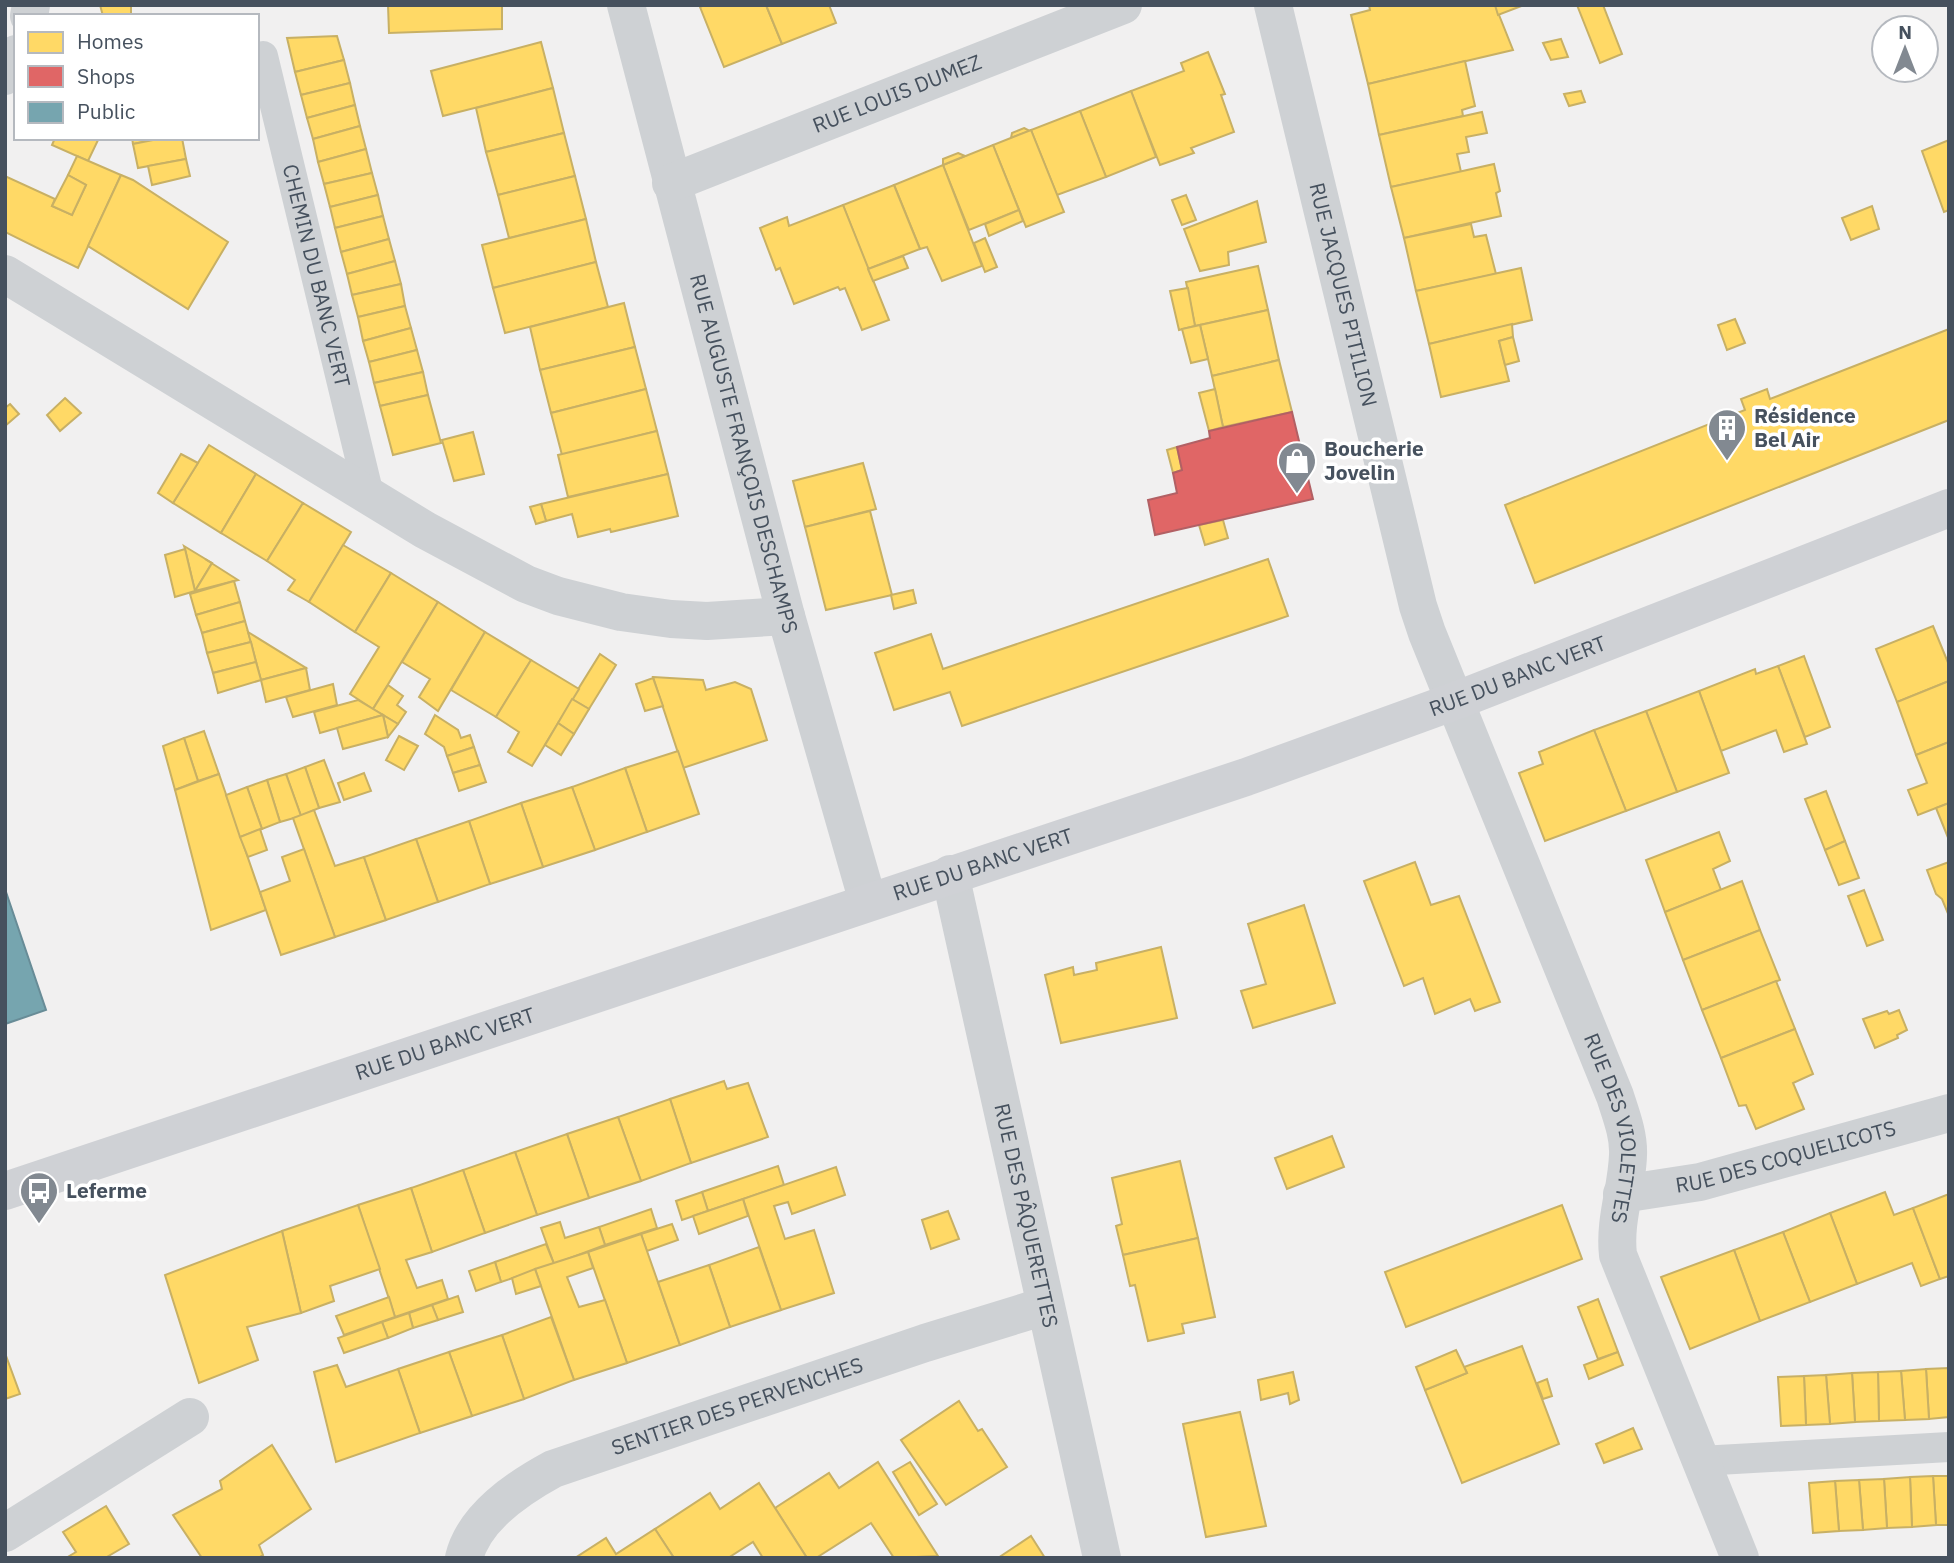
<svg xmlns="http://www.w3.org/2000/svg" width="1954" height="1563" font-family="'IBM Plex Sans',sans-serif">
<rect width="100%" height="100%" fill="#f1f0f0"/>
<g fill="#ffd966" stroke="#c8b064" stroke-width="2">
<path d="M100,5h31v11h-28z"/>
<path d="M388,5h114v24l-113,4z"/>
<path d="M704,5h62l16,39 -58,23 -24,-60z"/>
<path d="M766,5h63l7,18 -54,21z"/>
<path d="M1369,5h126l18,45 -145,34 -17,-69 19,-5z"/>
<path d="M1495,5h29l-26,10z"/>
<path d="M1577,5h26l19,49 -22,9z"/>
<path d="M337,36l7,24 -49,12 -8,-34z"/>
<path d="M1561,39l7,18 -17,3 -8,-17z"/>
<path d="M541,42l12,46 -110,28 -12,-45z"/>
<path d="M1208,52l17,42 -4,1 13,37 -43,16 3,5 -34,12 -29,-74 53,-20 -3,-8z"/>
<path d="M344,60l6,23 -49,12 -6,-23z"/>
<path d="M1465,61l10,45 -13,4 1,6 -84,19 -11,-51z"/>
<path d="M350,83l5,22 -48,13 -6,-23z"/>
<path d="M553,88l11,45 -78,19 -10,-44z"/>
<path d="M1131,91l25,66 -50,20 -26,-66z"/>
<path d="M1581,91l4,11 -16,4 -5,-12z"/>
<path d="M355,105l5,21 -47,13 -6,-21z"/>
<path d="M1080,111l26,66 -49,18 -26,-65z"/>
<path d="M1482,112l5,21 -21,4 3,15 -12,2 4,18 -70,15 -12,-52z"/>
<path d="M360,126l6,23 -48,13 -5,-23z"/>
<path d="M1024,128l6,3 -19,7 1,-5z"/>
<path d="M1031,130l33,82 -38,15 -33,-82z"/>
<path d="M564,133l11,43 -77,19 -12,-43z"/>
<path d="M55,138h44l-11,23 -36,-16z"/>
<path d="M132,138h31l-30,6z"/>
<path d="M163,138h19l4,21 -48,9 -5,-24z"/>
<path d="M1949,140v70l-5,2 -22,-61z"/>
<path d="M993,145l26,65 -50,20 -26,-65z"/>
<path d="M366,149l6,24 -48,11 -6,-22z"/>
<path d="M958,153l7,3 -22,9v-6z"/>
<path d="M77,156l44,19 -43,93 -73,-36v-56l50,23 -3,7 20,9 14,-30 -18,-10z"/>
<path d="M186,159l4,17 -38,9 -4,-19z"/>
<path d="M1494,164l6,27 -4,2 5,23 -97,22 -13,-51z"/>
<path d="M943,165l39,101 -40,15 -15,-34 -7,2 -26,-64z"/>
<path d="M372,173l6,22 -48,12 -6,-23z"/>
<path d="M68,175l18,10 -14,30 -20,-9z"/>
<path d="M121,175l12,5 95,62 -40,67 -100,-63z"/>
<path d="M575,176l11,43 -77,19 -11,-43z"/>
<path d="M894,185l26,64 -52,20 -25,-64z"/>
<path d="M378,195l5,21 -48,12 -5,-21z"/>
<path d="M1186,195l10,25 -14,5 -10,-25z"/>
<path d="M1257,201l9,41 -38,10 1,13 -29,6 -16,-42z"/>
<path d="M843,205l46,115 -27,10 -17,-42 -5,2 -2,-3 -44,17 -14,-36 -4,2 -16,-42 27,-11 2,9z"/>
<path d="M1872,206l7,23 -28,11 -9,-22z"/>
<path d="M1019,210l4,11 -34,15 -4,-12z"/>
<path d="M383,216l6,23 -48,13 -6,-24z"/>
<path d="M586,219l10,43 -103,26 -11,-43z"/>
<path d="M1471,224l3,13 12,-2 10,39 -80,17 -12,-53z"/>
<path d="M985,238l12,29 -12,5 -11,-29z"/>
<path d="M389,239l6,22 -48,13 -6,-22z"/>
<path d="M903,256l5,12 -35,13 -5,-12z"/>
<path d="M395,261l6,23 -49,11 -5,-21z"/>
<path d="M596,262l12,45 -103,26 -12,-45z"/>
<path d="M1258,266l10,44 -73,16 -9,-44z"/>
<path d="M1521,268l11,52 -103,24 -13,-53z"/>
<path d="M401,284l4,22 -47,11 -6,-22z"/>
<path d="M1188,288l7,38 -16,4 -9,-39z"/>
<path d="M624,303l11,44 -95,23 -10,-43z"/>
<path d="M405,306l6,22 -48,13 -5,-24z"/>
<path d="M1268,310l11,50 -67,16 -12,-51z"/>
<path d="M1735,319l10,24 -18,7 -9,-25z"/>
<path d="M1512,324l1,13 -14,4 10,40 -68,16 -12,-53z"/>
<path d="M1200,325l8,34 -17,4 -9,-34z"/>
<path d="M411,328l6,22 -48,12 -6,-21z"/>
<path d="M1949,329v91l-414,163 -30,-78 240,-95 -4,-11 26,-10 3,10z"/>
<path d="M1513,337l6,24 -14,4 -6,-24z"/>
<path d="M635,347l11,42 -95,24 -11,-43z"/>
<path d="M417,350l6,22 -49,11 -5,-21z"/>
<path d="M1279,360l13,52 -69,15 -11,-51z"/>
<path d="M423,372l5,23 -48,11 -6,-23z"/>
<path d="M646,389l11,42 -95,24 -11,-42z"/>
<path d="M1215,389l8,38 -14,4 -10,-38z"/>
<path d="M428,395l13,48 -48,12 -13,-49z"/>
<path d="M65,398l16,15 -21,18 -13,-16z"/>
<path d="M10,404l9,10 -14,12v-18z"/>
<path d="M657,431l11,43 -100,23 -10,-42z"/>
<path d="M473,432l11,42 -30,7 -12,-41z"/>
<path d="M209,445l47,29 -35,59 -48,-30z"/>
<path d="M1177,447l5,23 -9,3 -6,-23z"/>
<path d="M181,454l17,9 -25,40 -15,-10z"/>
<path d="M863,463l13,46 -71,18 -12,-46z"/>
<path d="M256,474l47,29 -36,58 -46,-28z"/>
<path d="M668,474l10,42 -67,16 -1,-3 -32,8 -6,-23 -26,7 -5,-17z"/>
<path d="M303,503l48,29 -42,70 -21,-12 7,-10 -28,-19z"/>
<path d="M541,504l5,17 -10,3 -6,-17z"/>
<path d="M870,511l22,84 -66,15 -21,-83z"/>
<path d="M1223,520l5,18 -23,7 -6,-20z"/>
<path d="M343,545l48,28 -36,59 -46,-30z"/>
<path d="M184,546l28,17 -17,28 -10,-42z"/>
<path d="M185,549l10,42 -20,6 -10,-42z"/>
<path d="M205,559l33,21 -43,11 17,-28z"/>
<path d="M1268,559l20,57 -326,110 -12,-34 -56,18 -19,-57 56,-19 12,35z"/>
<path d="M391,573l47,29 -65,107 -23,-15 29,-47 -24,-15z"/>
<path d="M234,581l6,21 -44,13 -6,-21z"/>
<path d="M913,590l3,13 -22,6 -3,-14z"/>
<path d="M240,602l5,19 -43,12 -6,-18z"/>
<path d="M438,602l47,30 -47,79 -19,-14 11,-18 -28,-17z"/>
<path d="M245,621l6,21 -44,11 -5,-20z"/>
<path d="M1933,626l16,39v16l-52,21 -21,-53z"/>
<path d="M248,632l58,36 -45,12z"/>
<path d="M485,632l46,28 -35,57 -45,-27z"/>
<path d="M251,642l5,20 -43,11 -6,-20z"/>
<path d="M600,654l16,11 -27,44 -17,-10z"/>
<path d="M1804,656l26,71 -25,10 -27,-71z"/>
<path d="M531,660l48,29 -47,77 -24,-14 11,-20 -23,-15z"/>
<path d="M256,662l5,18 -43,13 -5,-20z"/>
<path d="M1778,666l29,78 -23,8 -8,-22 -55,21 -22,-60 56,-22 1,5z"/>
<path d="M306,668l4,22 -44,12 -5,-22z"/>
<path d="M653,677l50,3 3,10 29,-8 16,7 16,51 -84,28z"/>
<path d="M653,678l10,28 -18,5 -9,-27z"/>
<path d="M1949,681v61l-33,13 -19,-53z"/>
<path d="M333,684l4,21 -44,12 -7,-20z"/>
<path d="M388,685l15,11 -6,9 9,7 -8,12 -25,-15z"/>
<path d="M1699,691l30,82 -52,19 -31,-81z"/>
<path d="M572,699l17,10 -15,25 -16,-11z"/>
<path d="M358,700l25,15 -63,18 -6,-21z"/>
<path d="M1646,711l31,81 -51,19 -32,-81z"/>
<path d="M383,715l15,9 -10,13z"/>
<path d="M383,715l5,22 -45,12 -6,-21z"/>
<path d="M435,715l23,15 3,8 9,-3 4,12 -27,9 -3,-9 -19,-13z"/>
<path d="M558,723l16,11 -13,21 -16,-10z"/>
<path d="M1594,730l32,81 -81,30 -26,-68 24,-9 -4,-12z"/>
<path d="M204,731l15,43 -21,7 -14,-43z"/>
<path d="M399,736l19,10 -14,24 -18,-10z"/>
<path d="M184,738l14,43 -23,9 -12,-44z"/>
<path d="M1949,742v61l-31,12 -10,-25 19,-7 -11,-28z"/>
<path d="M474,747l6,18 -27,8 -6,-17z"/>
<path d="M678,751l21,63 -52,18 -22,-64z"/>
<path d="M324,760l16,42 -21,6 -14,-41z"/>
<path d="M480,765l6,17 -27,9 -6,-18z"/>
<path d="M305,767l14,41 -18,8 -15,-42z"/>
<path d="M625,768l22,64 -52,18 -23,-63z"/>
<path d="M364,773l7,18 -27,9 -6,-17z"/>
<path d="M219,774l47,136 -55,20 -36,-140z"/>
<path d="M286,774l15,42 -21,6 -13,-42z"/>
<path d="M267,780l13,42 -18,7 -15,-42z"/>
<path d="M247,787l15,42 -22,8 -14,-42z"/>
<path d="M572,787l23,63 -52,17 -22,-64z"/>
<path d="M1826,791l19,50 -20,9 -20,-51z"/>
<path d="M521,803l22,64 -53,17 -21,-63z"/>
<path d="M1949,803v37l-13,-32z"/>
<path d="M314,810l21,56 29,-9 22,63 -51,17 -42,-119z"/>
<path d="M469,821l21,63 -52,18 -22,-63z"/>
<path d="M260,829l7,21 -19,7 -8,-20z"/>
<path d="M1719,832l11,29 -17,8 8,21 -56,22 -19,-52z"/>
<path d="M416,839l22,63 -52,18 -22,-63z"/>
<path d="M1845,841l14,37 -20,7 -14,-35z"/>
<path d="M304,849l31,88 -54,18 -21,-63 30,-11 -8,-24z"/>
<path d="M1415,862l16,43 28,-9 41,106 -25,9 -5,-12 -35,15 -12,-36 -19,8 -40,-105z"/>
<path d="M1949,862v54l-7,-17 -6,-5 -9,-24z"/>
<path d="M1742,881l18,49 -77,30 -18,-48z"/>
<path d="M1864,890l19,50 -16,6 -19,-50z"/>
<path d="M1304,905l31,98 -82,25 -12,-37 25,-7 -18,-60z"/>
<path d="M1760,930l20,50 -78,30 -19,-50z"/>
<path d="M1161,947l16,71 -116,25 -16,-68 28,-8 1,8 23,-5 -1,-7z"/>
<path d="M1776,981l19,48 -74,29 -19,-48z"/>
<path d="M1899,1010l8,20 -10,5 1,3 -23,10 -12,-29 24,-8 2,3z"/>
<path d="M1795,1029l18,45 -20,9 11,26 -48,20 -10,-24 -7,1 -18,-48z"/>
<path d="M724,1081l3,8 21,-6 20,54 -77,26 -21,-64z"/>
<path d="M670,1099l21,64 -50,18 -23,-64z"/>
<path d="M618,1117l23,64 -52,17 -22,-64z"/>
<path d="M567,1134l22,64 -52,17 -22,-63z"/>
<path d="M1332,1136l12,31 -57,22 -12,-31z"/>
<path d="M515,1152l22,63 -52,18 -22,-63z"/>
<path d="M1180,1161l18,77 -75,17 -7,-29 6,-2 -10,-46z"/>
<path d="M778,1166l6,19 -76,26 -6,-19z"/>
<path d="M836,1167l9,28 -53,19 -4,-12 -14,4 11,33 29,-9 20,63 -53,17 -38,-111z"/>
<path d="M463,1170l22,63 -53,19 -21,-64z"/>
<path d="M411,1188l21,64 -26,8 11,28 25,-8 6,19 -53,18 -37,-112z"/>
<path d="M702,1192l6,19 -26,9 -6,-19z"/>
<path d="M1885,1192l9,23 19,-7 27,71 -19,7 -9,-23 -55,21 -27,-71z"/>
<path d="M1949,1194v82l-9,3 -27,-71z"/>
<path d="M743,1199l5,17 -49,18 -6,-18z"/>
<path d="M358,1205l22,64 -50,17 4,15 -33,12 -19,-82z"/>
<path d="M1562,1205l20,54 -176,68 -21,-55z"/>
<path d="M651,1209l6,19 -52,17 -6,-18z"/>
<path d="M948,1211l11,28 -28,10 -9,-29z"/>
<path d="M1830,1213l27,71 -47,18 -27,-70z"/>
<path d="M560,1222l5,16 34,-11 6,18 -51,19 -13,-36z"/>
<path d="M672,1224l6,16 -31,11 -6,-17z"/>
<path d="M282,1231l19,82 -54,14 11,33 -59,23 -34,-108z"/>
<path d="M1783,1232l27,70 -50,19 -26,-71z"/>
<path d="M641,1234l39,111 -53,18 -39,-111z"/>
<path d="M1198,1238l17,79 -33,7 2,9 -36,8 -13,-56 -5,1 -7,-31z"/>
<path d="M546,1244l8,20 -53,18 -6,-20z"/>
<path d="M759,1247l22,63 -51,17 -21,-62z"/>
<path d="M1734,1250l26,71 -70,28 -29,-72z"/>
<path d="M588,1252l5,16 -26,9 12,30 26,-7 22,63 -53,17 -39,-111z"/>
<path d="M495,1262l6,20 -25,9 -7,-20z"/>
<path d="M709,1265l21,62 -50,18 -22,-63z"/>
<path d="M535,1269l6,17 -25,8 -4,-16z"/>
<path d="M458,1296l5,16 -25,8 -6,-15z"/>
<path d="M389,1297l6,20 -51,18 -8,-19z"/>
<path d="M1598,1299l20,53 -20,7 -20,-52z"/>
<path d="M432,1305l6,15 -25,8 -4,-15z"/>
<path d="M409,1313l4,15 -25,10 -6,-16z"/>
<path d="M551,1317l23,63 -50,19 -22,-64z"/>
<path d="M382,1322l6,16 -44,15 -6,-15z"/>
<path d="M502,1335l22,64 -52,17 -23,-64z"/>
<path d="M1522,1346l37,98 -97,39 -37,-93 42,-17 -3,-6z"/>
<path d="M1456,1350l11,23 -42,17 -9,-23z"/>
<path d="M449,1352l23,64 -52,17 -22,-64z"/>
<path d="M1618,1352l5,13 -34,14 -5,-14z"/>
<path d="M5,1353l15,41 -15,5z"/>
<path d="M337,1365l9,22 52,-18 22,64 -84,29 -22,-90z"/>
<path d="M1949,1368v49l-20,2 -3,-50z"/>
<path d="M1926,1369l3,50 -24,1 -4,-49z"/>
<path d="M1901,1371l4,49 -26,1 -1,-49z"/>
<path d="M1293,1372l6,28 -9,4 -2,-11 -27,7 -3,-20z"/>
<path d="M1878,1372l1,49 -24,1 -3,-49z"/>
<path d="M1852,1373l3,49 -25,2 -4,-49z"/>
<path d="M1826,1375l4,49 -24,1 -2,-49z"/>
<path d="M1804,1376l2,49 -25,1 -3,-49z"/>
<path d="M1547,1379l5,17 -9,3 -6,-16z"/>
<path d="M959,1401l19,30 4,-2 25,38 -61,38 -45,-65z"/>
<path d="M1240,1412l26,114 -60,11 -23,-113z"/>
<path d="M1633,1428l9,21 -38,14 -8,-19z"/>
<path d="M272,1445l39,64 -52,36 4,10 -5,3h-56l-29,-43 49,-26 -2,-8z"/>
<path d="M878,1462l60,94 -44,2 -23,-35 -55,35h-9l-32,-50 54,-35 10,15z"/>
<path d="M910,1462l27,42 -18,11 -26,-43z"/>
<path d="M1933,1476h16v49h-13z"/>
<path d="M1933,1476l3,49 -24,2 -2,-50z"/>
<path d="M1910,1477l2,50 -25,1 -3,-49z"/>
<path d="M1884,1479l3,49 -24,2 -4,-50z"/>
<path d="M1859,1480l4,50 -24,1 -4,-50z"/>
<path d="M1835,1481l4,50 -26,2 -4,-50z"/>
<path d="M759,1483l48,75h-44l-10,-16 -25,16h-54l-19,-29 55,-36 10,16z"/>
<path d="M106,1506l23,38 -24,14h-39l10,-6 -13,-20z"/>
<path d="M655,1529l19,29h-99l31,-20 10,16z"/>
<path d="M1031,1536l14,22h-47z"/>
</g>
<path fill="#e06666" stroke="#b26064" stroke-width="2" d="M1292,412l21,87 -158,36 -7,-35 29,-7 -4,-20 9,-3 -5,-23 33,-9 -1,-7z"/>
<path fill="#76a5af" stroke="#688c97" stroke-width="2" d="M5,889l41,121 -41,14z"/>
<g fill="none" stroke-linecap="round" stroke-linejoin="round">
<g stroke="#ced1d4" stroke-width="30">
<path id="s1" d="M263,56l106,439"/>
<path d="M1700,1461l249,-14"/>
</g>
<g stroke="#ced1d4" stroke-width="38">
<path id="s2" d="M626,5l160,611 82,286"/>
<path id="s3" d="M1273,5l145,601 9,27 188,463c6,19 14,39 13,59 -1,34 -14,65 -10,100l122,303"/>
<path d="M29,16l2,-11"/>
<path d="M5,76l11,-22"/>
<path id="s4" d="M671,183l452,-178"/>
<path d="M5,274l420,256 101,54 32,12 63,16 50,7 36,2 79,-5"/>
<path id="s5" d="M950,874l152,684"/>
<path id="s6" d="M1622,1194l78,-12 249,-69"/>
<path d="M5,1533l185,-116"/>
<path id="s7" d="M464,1558c10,-41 54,-70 89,-89l372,-126 120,-37"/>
</g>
<path stroke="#cfd1d5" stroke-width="38" id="s8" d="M5,1191l1241,-414 209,-76 494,-193"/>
</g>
<defs>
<symbol id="building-pin" viewBox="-11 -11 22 30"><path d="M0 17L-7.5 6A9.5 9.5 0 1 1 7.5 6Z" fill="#828991" stroke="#fff"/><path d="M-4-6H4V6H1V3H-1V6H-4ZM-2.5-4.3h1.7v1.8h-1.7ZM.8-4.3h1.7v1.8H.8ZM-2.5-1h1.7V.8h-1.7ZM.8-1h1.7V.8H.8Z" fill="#fff"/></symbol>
<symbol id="shop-pin" viewBox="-11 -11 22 30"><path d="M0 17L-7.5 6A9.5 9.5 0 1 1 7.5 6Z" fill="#828991" stroke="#fff"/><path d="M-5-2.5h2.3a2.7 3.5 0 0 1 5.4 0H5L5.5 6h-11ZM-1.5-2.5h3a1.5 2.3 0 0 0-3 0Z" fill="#fff"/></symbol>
<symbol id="bus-pin" viewBox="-11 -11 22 30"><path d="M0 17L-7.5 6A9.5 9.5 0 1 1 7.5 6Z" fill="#828991" stroke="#fff"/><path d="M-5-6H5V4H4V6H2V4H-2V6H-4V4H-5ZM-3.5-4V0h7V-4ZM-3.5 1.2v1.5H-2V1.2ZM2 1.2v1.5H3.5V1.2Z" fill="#fff"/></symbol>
</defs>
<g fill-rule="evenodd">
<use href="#building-pin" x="1705" y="406" width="44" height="60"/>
<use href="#shop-pin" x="1275" y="439" width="44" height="60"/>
<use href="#bus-pin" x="17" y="1169" width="44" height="60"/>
</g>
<g text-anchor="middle" stroke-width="7" stroke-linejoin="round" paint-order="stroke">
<g font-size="21" fill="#46515e" stroke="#fff">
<text dy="7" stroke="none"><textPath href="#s4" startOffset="243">RUE LOUIS DUMEZ</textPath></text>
<text dy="7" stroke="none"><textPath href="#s1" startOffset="226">CHEMIN DU BANC VERT</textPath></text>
<text dy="7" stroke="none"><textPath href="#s3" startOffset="298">RUE JACQUES PITILION</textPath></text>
<text dy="7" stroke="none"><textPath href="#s2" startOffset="464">RUE AUGUSTE FRANÇOIS DESCHAMPS</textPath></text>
<text dy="7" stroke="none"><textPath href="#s8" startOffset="1598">RUE DU BANC VERT</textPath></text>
<text dy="7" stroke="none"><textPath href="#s8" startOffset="1031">RUE DU BANC VERT</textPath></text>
<text dy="7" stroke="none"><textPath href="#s8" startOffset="464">RUE DU BANC VERT</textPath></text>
<text dy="7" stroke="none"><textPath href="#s3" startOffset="1178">RUE DES VIOLETTES</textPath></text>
<text dy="7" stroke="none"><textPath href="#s6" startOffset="168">RUE DES COQUELICOTS</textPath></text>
<text dy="7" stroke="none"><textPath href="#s5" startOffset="350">RUE DES PÂQUERETTES</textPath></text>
<text dy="7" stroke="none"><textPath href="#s7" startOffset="324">SENTIER DES PERVENCHES</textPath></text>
</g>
<g font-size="21" font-weight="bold" fill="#46515e" stroke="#fff" text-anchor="start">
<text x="1754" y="423">Résidence<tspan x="1754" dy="24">Bel Air</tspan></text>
<text x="1324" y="456">Boucherie<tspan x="1324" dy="24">Jovelin</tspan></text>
<text x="66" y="1198">Leferme</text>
</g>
</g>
<rect width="1954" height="1563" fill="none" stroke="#46515e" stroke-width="14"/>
<rect x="14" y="14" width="245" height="126" fill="#ffffff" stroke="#b5b9bf" stroke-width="2"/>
<rect x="28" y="32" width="35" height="21" fill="#ffd966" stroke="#b5b9bf" stroke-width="2"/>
<text x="77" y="49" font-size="21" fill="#46515e">Homes</text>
<rect x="28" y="66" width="35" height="21" fill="#e06666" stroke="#b5b9bf" stroke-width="2"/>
<text x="77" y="84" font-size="21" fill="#46515e">Shops</text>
<rect x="28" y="102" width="35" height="21" fill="#76a5af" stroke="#b5b9bf" stroke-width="2"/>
<text x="77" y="119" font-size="21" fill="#46515e">Public</text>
<g transform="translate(1905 49)"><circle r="33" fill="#ffffff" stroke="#b5b9bf" stroke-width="2"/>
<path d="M0-5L12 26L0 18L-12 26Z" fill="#828991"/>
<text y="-10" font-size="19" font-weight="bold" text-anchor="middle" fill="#46515e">N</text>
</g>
</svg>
